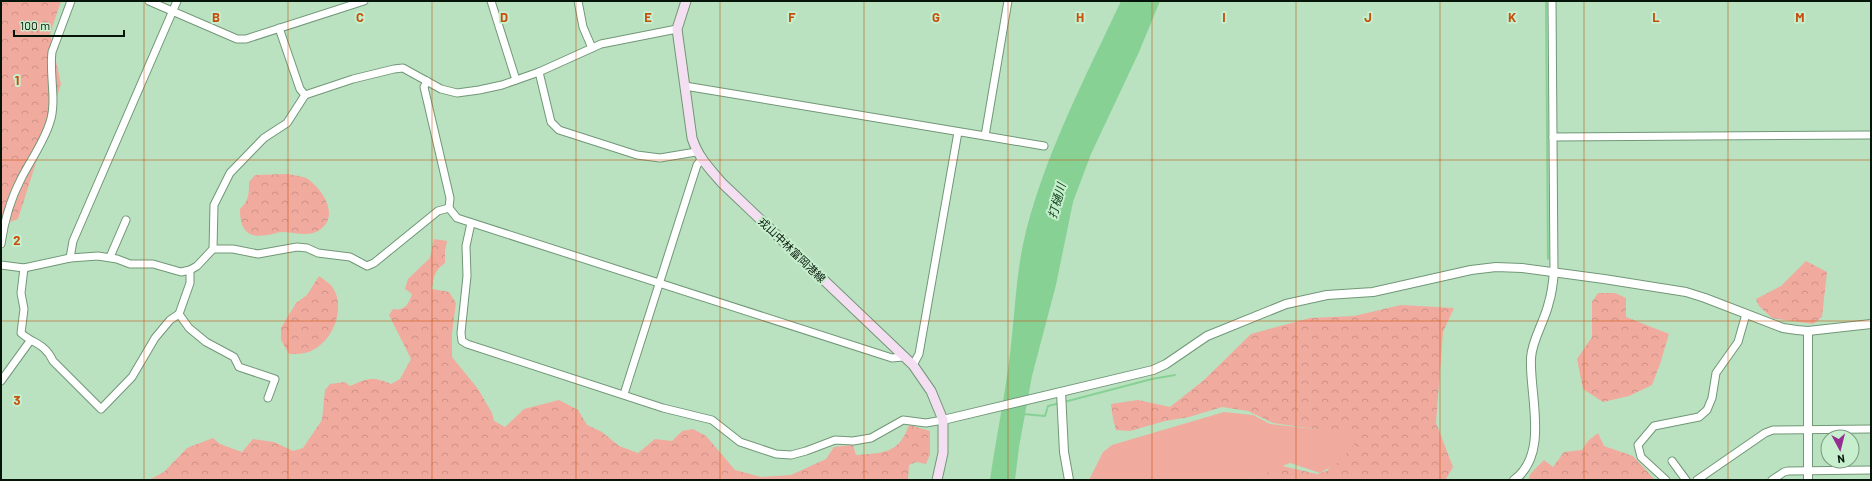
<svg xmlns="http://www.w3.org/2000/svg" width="1872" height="481" font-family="Barlow,'Noto Sans JP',sans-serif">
<defs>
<pattern id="forest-crowns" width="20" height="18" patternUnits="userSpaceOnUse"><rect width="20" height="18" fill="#f1aa9e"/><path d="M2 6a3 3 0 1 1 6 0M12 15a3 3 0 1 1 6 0" fill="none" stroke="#cd9187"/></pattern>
</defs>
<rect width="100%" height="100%" fill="#bae2c0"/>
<g fill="url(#forest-crowns)">
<path d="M1,1h60l-11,33 11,50 -43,135 -17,6z"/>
<path d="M288,174c5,1 13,2 18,4 15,9 34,36 15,51 -12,9 -26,3 -39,3 -5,0 -10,3 -15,3 -21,4 -27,-7 -27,-26 9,-8 9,-15 9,-27l6,-7z"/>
<path d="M434,239l13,2 -2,10v12c-10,7 -12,14 -13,26l17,3 7,11 -4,30v24l26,32 14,24 2,8 11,6 19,-18 35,-9 19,10 9,15 15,7 17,14 19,7 17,-14 17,2 10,-10 11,-2 13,7 29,34 26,7 30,-2 35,-16 8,-12 19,-2 3,10c27,-2 43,-1 53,-30l21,6v23l-4,10 -10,-2 -7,3 -1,15h-759l15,-8 23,-24 26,-10 7,6 22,8 11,-13 21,3 19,9 10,-3 19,-28 3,-30 5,-6 15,-2 5,4c18,-8 23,-10 41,-2l9,-5 11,-20 -22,-44 4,-6c12,2 15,-4 19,-15l-7,-5 3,-10 22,-21z"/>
<path d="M1806,261l21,11 -5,45 -9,7 -41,-6 -13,-12 -3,-7 25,-13z"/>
<path d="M319,276c5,4 11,7 14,12 13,20 0,52 -20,62 -7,4 -15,4 -24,4l-8,-14v-12l15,-25 11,-8z"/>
<path d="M1598,293h17l11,5v19l43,17 -9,30 -8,21 -23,11 -26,6 -20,-13 -6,-30 15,-22v-35z"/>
<path d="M1401,305l53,3 -11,24 -7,91 17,44 -7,12 -197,1 33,-14 35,8 10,-3 20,-25 -5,-13 -69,-10 -25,-12 -26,-4 -33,10 -24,4 -35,10 -14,-1 -3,-11 -2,-15 27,-4 32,7 34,-27 47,-46 59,-16 44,-2z"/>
<path d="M1598,433l6,13 29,10 22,24h-127l3,-7 13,-13 9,7 11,-15 18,-2 6,-9z"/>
</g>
<path fill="#f1aa9e" d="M1224,412l29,3 17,9 80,9 7,8 -18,21 -19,11 -30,-10 -41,17h-160l14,-28 9,-7z"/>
<path fill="#88d195" d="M1121,1h39l-21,51 -48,102 -18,48 -17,83 -24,91 -13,71 -4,33h-25c6,-42 15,-84 20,-126 5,-41 6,-83 16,-123 21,-81 60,-155 95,-230z"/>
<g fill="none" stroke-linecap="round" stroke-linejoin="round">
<g stroke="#88d195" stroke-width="2">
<path d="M1546,1l2,258"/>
<path d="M1064,402l88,-23 23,-4"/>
<path d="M1023,414l22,2 3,-10 12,-3"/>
</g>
<defs>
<g id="minor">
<path d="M149,1l88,38h9l118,-38"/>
<path d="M491,1l25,79"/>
<path d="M578,1l5,26 9,21"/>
<path d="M1552,1l2,271"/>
<path d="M279,28l21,61 5,6"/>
<path d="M539,72l12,50 8,8 78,25 23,3 36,-6"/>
<path d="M427,81l-3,6 26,111 -1,10 8,10 435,140 11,-1"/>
<path d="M685,86l300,50 23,-135"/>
<path d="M985,136l59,10"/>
<path d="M1553,137l318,-2"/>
<path d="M471,223l-5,23 1,30 -6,57 1,8 5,3 196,64 49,12 28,22 36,12 15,1 15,-4 29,-11 18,1 18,-3 32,-18 23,3 17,-3"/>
<path d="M1,244c3,-21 10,-46 20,-65 9,-18 23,-37 29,-57 7,-21 -1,-49 2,-70l19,-51"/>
<path d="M213,249h20l25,5 39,-7 10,1 11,5 32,4 17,9 7,-3 64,-52 11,-3"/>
<path d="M110,257l16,-37"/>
<path d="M70,258l3,-17 104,-240"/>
<path d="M1,265l23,3 46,-10 28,-2 19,3 13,5h23l28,8 9,-2 7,-4 16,-17 1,-44 16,-32 34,-35 23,-15 18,-28 48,-16 41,-10 9,-1 38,21 16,4 22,-3 23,-5 37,-13 62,-28 76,-15"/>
<path d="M24,268l-3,25 3,16 -3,24c12,11 24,10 32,28l48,48 31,-32 23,-39 15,-18 9,-6 11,-31v-13"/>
<path d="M179,314l10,14 17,14 28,15 5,10 36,12 -7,19"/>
<path d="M913,365l6,-11 39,-222"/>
<path d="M1,381l29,-40"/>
<path d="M624,394l73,-229 4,-5"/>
<path d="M1672,461l14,19"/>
<path d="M1666,480l-25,-23 -3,-12 16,-19 45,-9 8,-7 5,-12 4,-25 22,-31 8,-28"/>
<path d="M1697,480l68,-47 8,-3 98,-1"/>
<path d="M1772,480l12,-8 4,-1 83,-1"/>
</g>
<g id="tertiary">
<path d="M1808,331v149"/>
<path d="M1061,392l3,60 5,28"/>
<path d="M943,420l210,-50 13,-6 41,-28 79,-32 41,-9 46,-3 98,-22 25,-3 26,1 82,11 82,13 19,6 78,30 14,2 11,1 63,-7"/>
<path d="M1514,480c36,-26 15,-86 17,-122 1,-19 14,-37 18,-56 3,-9 4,-20 5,-30"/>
</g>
<path id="secondary" d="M686,1l-9,28 15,109c6,19 17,30 30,45l191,182 18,26 12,29v33l-6,27"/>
</defs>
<use href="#minor" stroke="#719777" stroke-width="9"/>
<use href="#tertiary" stroke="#719777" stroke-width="10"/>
<use href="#secondary" stroke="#719777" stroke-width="11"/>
<use href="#minor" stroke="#fff" stroke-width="7"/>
<use href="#tertiary" stroke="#fff" stroke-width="8"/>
<use href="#secondary" stroke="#f4def2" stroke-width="9"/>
</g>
<path fill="none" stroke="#c64f0c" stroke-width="1" stroke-opacity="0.55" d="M144,1v479M288,1v479M432,1v479M576,1v479M720,1v479M864,1v479M1008,1v479M1152,1v479M1296,1v479M1440,1v479M1584,1v479M1728,1v479M1,160h1870M1,321h1870"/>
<g text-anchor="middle" stroke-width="4" stroke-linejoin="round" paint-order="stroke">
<g font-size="11" fill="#061509" stroke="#c7efcd">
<text transform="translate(792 250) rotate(44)" y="4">戎山中林富岡港線</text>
</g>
<g font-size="12" font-style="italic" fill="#124821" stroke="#c7efcd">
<text transform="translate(1057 201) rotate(-74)" y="4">打樋川</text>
</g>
</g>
<g font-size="13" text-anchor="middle" font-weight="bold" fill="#c64f0c" stroke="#c7efcd" stroke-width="4" stroke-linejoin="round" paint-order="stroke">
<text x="216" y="22">B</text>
<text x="360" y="22">C</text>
<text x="504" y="22">D</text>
<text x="648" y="22">E</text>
<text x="792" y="22">F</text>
<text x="936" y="22">G</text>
<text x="1080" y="22">H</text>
<text x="1224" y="22">I</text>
<text x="1368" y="22">J</text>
<text x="1512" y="22">K</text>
<text x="1656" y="22">L</text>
<text x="1800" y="22">M</text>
<text x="17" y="85">1</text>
<text x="17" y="245">2</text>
<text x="17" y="405">3</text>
</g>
<rect width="1872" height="481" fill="none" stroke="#061509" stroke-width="4"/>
<g transform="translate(1840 449) rotate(173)"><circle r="19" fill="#c7efcd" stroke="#7a987f"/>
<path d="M0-3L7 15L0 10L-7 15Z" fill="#952e92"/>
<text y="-6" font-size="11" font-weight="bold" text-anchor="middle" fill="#061509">N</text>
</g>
<path d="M14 30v6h110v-6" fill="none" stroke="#061509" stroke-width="2"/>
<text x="20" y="30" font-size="12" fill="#061509" stroke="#c7efcd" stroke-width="3" paint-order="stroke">100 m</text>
</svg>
